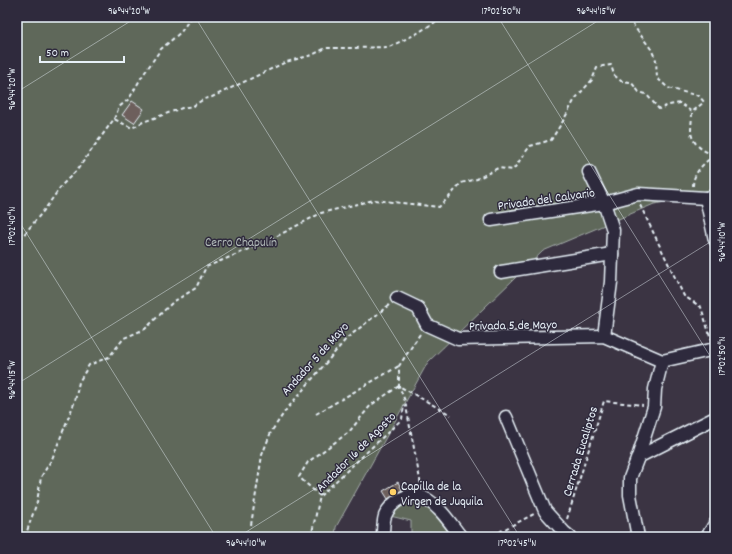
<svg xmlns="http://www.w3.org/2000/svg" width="732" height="554" font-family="Dekko,sans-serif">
<rect width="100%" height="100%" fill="#3b3443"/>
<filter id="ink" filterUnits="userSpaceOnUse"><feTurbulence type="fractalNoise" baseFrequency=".025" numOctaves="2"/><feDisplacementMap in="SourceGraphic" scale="8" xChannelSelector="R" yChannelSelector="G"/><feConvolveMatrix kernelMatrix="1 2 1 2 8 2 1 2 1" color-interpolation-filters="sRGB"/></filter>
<g filter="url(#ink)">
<g fill="#5f675a" stroke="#a4aca9">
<path d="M17,17h698v187l-4,1 -34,-5 -23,4 -111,47 -115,111 -92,165 -1,10h-318z"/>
<path d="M424,498l37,39h-50v-16l-25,-6 10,-14z"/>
</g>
<g fill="#6d5e5b" stroke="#e8f1f8">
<path d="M132,101l12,8 -10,14 -12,-8z"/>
<path d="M398,482l4,8 -14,9 -5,-8z"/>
</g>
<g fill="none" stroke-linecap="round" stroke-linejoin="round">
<defs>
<g id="minor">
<path d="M589,172l15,31 9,27 -2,52 -7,54"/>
<path d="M706,198l9,42"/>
<path d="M491,220l113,-17 34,-9 68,4 9,-2"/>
<path d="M501,272l111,-18"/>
<path d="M397,298l21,10 9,17 31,14 146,-3 58,25 53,-12"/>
<path d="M506,417l39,94 19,21 6,5"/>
<path d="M638,457l77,-39"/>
<path d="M383,537c0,-7 0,-15 2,-21 6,-15 26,-27 41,-17 15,9 24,24 35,38"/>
<path d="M638,537l-8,-42v-17l8,-21 16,-50 1,-18 7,-28"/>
<path d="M707,537l8,-13"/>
</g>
</defs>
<use href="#minor" stroke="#e8f1f8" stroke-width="15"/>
<g stroke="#e8f1f8" stroke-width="2" stroke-dasharray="4 3" stroke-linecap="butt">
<path d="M636,17l-3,8 18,24 5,11 1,18 11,10 31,8 5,6 -12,10c0,6 -1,13 -1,20 1,11 12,21 24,22"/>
<path d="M114,119l5,-12 10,-8 12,-21 20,-29 20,-17 10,-15"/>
<path d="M693,186c0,-14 12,-24 22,-31"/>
<path d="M640,205l44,91 17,11 10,32"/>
<path d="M17,246l5,-9 23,-28 17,-24 15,-15 37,-51 18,9 11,-6 39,-14 11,-2 11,-7 8,-2 74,-35 26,-7 14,-7h26l37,-1 27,-13 27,-17"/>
<path d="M420,334l-21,32v20l6,15 16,84"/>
<path d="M316,414l83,-48"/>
<path d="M320,496l-21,-19 9,-15 41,-30 22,-27 28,-19 52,29"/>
<path d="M567,519l37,-118 39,4"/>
<path d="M251,525l11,-70 9,-23 15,-22 61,-72 42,-33"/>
<path d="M25,537l12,-35 4,-25 11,-18 23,-58 4,-19 10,-17 20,-8 15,-19 21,-9 28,-27 23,-14 10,-21 58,-24 57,-30 53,-13 65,7 10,-10 12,-14 16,-4 21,-11 15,2 17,-24 21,-6 12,-19 12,-22 17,-19 5,-12 6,-2 8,-1 3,10 7,6 10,1 8,10 7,2 13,15 10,-4 11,-2 12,9"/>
<path d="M281,537l-1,-2 7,2"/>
<path d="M311,537l9,-41 82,-77 2,-14"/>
<path d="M494,537l7,-6 33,-17"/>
</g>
<use href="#minor" stroke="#2f2a3d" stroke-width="12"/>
</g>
</g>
<path fill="none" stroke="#e8f1f8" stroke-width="1" stroke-opacity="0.45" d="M195,17l325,520M498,17l217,347M17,92l120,-75M17,218l199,319M17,384l587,-367M238,537l477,-298M705,537l10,-6"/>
<circle fill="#ffd166" stroke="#2f2a3d" stroke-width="1.5" cx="393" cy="492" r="4"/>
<g text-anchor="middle" stroke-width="3" stroke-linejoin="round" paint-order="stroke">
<g font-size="13" fill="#e8f1f8" stroke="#2f2a3d">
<text transform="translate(546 198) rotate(-8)" y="5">Privada del Calvario</text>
<text transform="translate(513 324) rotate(-1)" y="5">Privada 5 de Mayo</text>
<text transform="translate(314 358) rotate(-48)" y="5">Andador 5 de Mayo</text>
<text transform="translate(355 451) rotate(-45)" y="5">Andador 16 de Agosto</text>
<text transform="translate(579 451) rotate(-73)" y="5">Cerrada Eucaliptos</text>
</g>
<g font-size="13" fill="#b1bab9" stroke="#2f2a3d">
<text x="241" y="246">Cerro Chapulín</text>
</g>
<g font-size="13" fill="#e8f1f8" stroke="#2f2a3d" text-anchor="start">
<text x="401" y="490">Capilla de la<tspan x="401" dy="15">Virgen de Juquila</tspan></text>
</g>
</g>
<rect width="732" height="554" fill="none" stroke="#2f2a3d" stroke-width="44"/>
<path d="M40 56v6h84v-6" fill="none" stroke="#e8f1f8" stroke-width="2"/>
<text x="46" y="56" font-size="12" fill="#e8f1f8" stroke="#2f2a3d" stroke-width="3" paint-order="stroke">50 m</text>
<rect x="22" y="22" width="688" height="510" fill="none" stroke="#e8f1f8" stroke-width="1.5"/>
<g font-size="10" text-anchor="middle" fill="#e8f1f8">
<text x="129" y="14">96°44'20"W</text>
<text x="501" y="14">17°02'50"N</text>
<text x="596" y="14">96°44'15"W</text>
<text transform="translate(11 89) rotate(-90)" y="4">96°44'20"W</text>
<text transform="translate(11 226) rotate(-90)" y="4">17°02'40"N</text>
<text transform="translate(721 242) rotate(-90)" y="4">96°44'10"W</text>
<text transform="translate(721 356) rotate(-90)" y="4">17°02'50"N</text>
<text transform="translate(11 380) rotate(-90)" y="4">96°44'15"W</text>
<text x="246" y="546">96°44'10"W</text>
<text x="517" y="546">17°02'45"N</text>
</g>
</svg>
